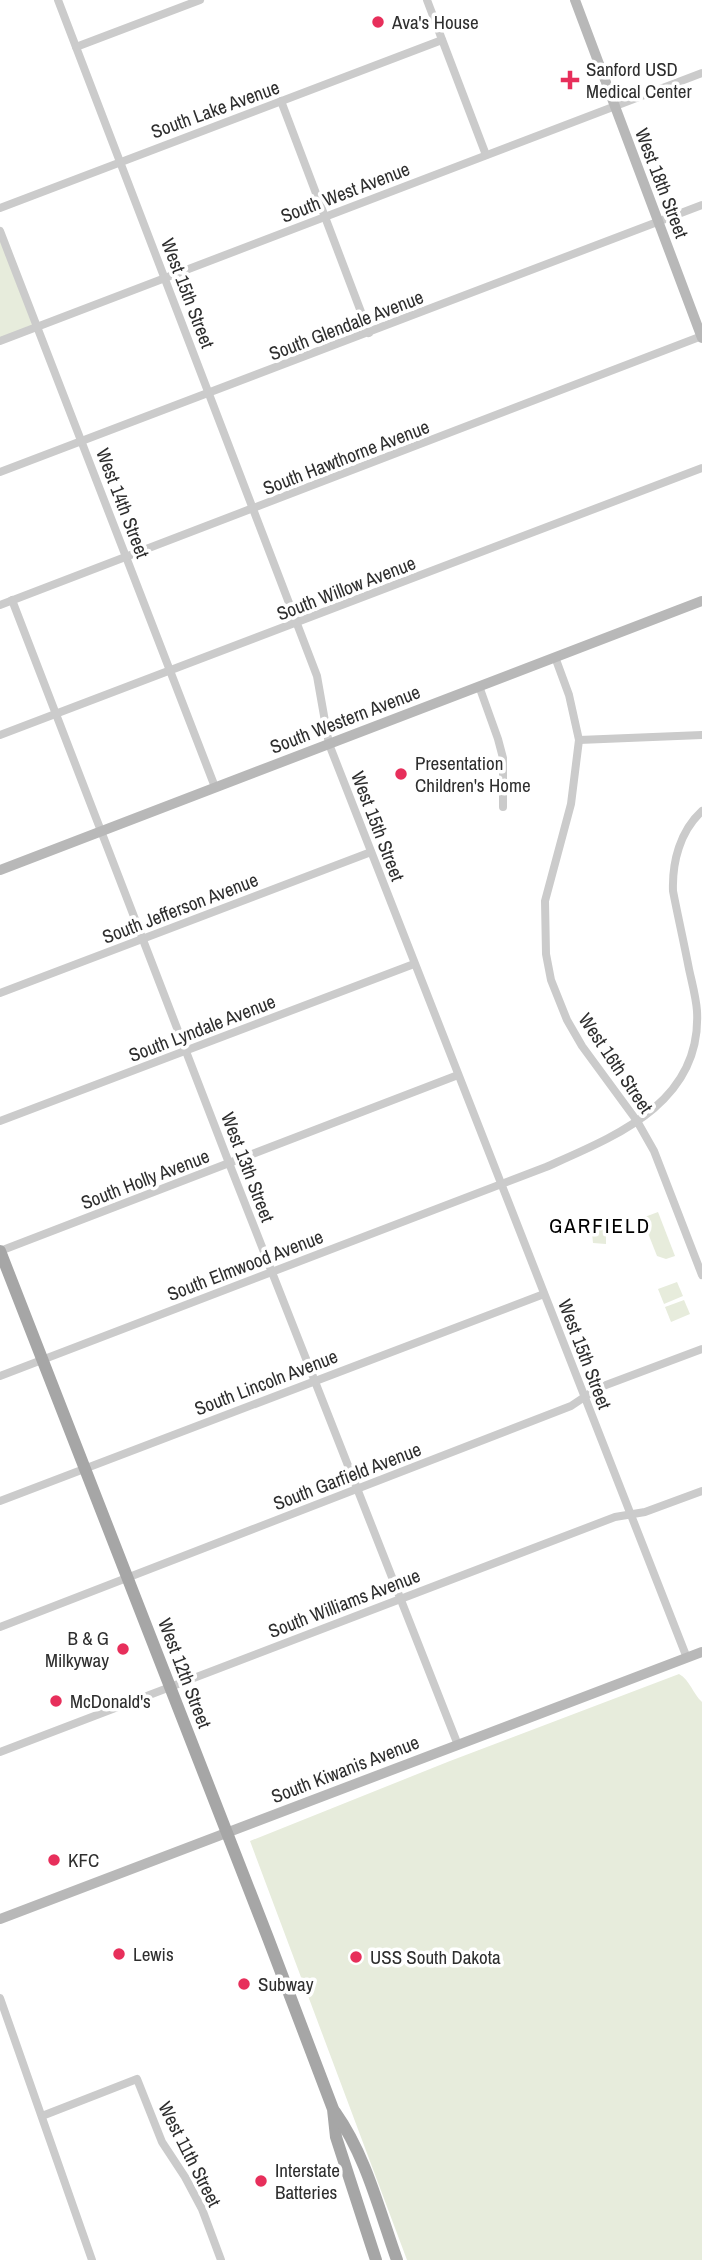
<svg xmlns="http://www.w3.org/2000/svg" width="702" height="2260" font-family="'Archivo Narrow',sans-serif">
<rect width="100%" height="100%" fill="#fff"/>
<g fill="#e7ecdc">
<path d="M0,231l38,96 -38,14z"/>
<path d="M658,1212l17,44 -9,3 -9,-3 -15,-38z"/>
<path d="M591,1222l15,2v20l-13,-1z"/>
<path d="M677,1282l6,14 -19,8 -6,-15z"/>
<path d="M684,1300l6,14 -19,8 -6,-15z"/>
<path d="M679,1674c11,6 14,20 23,28v558h-295l-157,-419 200,-80z"/>
</g>
<g fill="none" stroke-linecap="round" stroke-linejoin="round">
<g stroke="#cbcbcb" stroke-width="8">
<path d="M58,0l259,676 12,68 358,914"/>
<path d="M427,0l59,155"/>
<path d="M76,47l124,-47"/>
<path d="M281,101l88,232"/>
<path d="M0,208l442,-168"/>
<path d="M0,231l215,556"/>
<path d="M0,341l702,-268"/>
<path d="M0,472l702,-267"/>
<path d="M12,600l217,563 229,582"/>
<path d="M0,605l702,-269"/>
<path d="M555,657l14,38 10,45 -8,64 -26,97 1,53 5,26 16,40 15,26 55,75 17,30 48,124"/>
<path d="M479,686l19,53 5,19v49"/>
<path d="M0,735l702,-267"/>
<path d="M579,740l123,-5"/>
<path d="M0,993l371,-141"/>
<path d="M0,1121l414,-157"/>
<path d="M0,1251l458,-176"/>
<path d="M0,1376l546,-209c70,-31 156,-64 151,-156 -1,-14 -5,-28 -8,-42 -5,-26 -11,-52 -16,-78 -1,-29 7,-60 29,-80"/>
<path d="M0,1501l544,-207"/>
<path d="M0,1627l571,-221 27,-18 104,-39"/>
<path d="M0,1752l615,-235 30,-5 57,-21"/>
<path d="M0,1998l92,262"/>
<path d="M42,2116l95,-37 25,63 23,35 17,32 19,51"/>
</g>
<g stroke="#b8b8b8" stroke-width="10">
<path d="M575,0l127,338"/>
<path d="M0,870l702,-269"/>
<path d="M0,1919l702,-267"/>
</g>
<g stroke="#a6a6a6" stroke-width="12">
<path d="M0,1251l268,687 65,171 3,28 40,123"/>
<path d="M335,2112c31,44 44,98 62,148"/>
</g>
</g>
<g fill="#e72f5b" stroke="#fff" stroke-width="2.5">
<circle cx="378" cy="22" r="7"/>
<path d="M566.5 69.5h7v7h7v7h-7v7h-7v-7h-7v-7h7z"/>
<circle cx="401" cy="774" r="7"/>
<circle cx="123" cy="1649" r="7"/>
<circle cx="56" cy="1701" r="7"/>
<circle cx="54" cy="1860" r="7"/>
<circle cx="119" cy="1954" r="7"/>
<circle cx="356" cy="1957" r="7"/>
<circle cx="244" cy="1984" r="7"/>
<circle cx="261" cy="2181" r="7"/>
</g>
<g text-anchor="middle" stroke-width="7" stroke-linejoin="round" paint-order="stroke">
<g font-size="19" fill="#2e2e2e" stroke="#fff" text-anchor="start">
<text x="392" y="29">Ava's House</text>
<text x="586" y="76">Sanford USD<tspan x="586" dy="22">Medical Center</tspan></text>
<text x="415" y="770">Presentation<tspan x="415" dy="22">Children's Home</tspan></text>
<text x="109" y="1645" text-anchor="end">B &amp; G<tspan x="109" dy="22">Milkyway</tspan></text>
<text x="70" y="1708">McDonald's</text>
<text x="68" y="1867">KFC</text>
<text x="133" y="1961">Lewis</text>
<text x="370" y="1964">USS South Dakota</text>
<text x="258" y="1991">Subway</text>
<text x="275" y="2177">Interstate<tspan x="275" dy="22">Batteries</tspan></text>
</g>
<g font-size="19" fill="#2e2e2e" stroke="#fff">
<text transform="translate(215 109) rotate(-20)" y="7">South Lake Avenue</text>
<text transform="translate(662 183) rotate(69)" y="7">West 18th Street</text>
<text transform="translate(345 192) rotate(-21)" y="7">South West Avenue</text>
<text transform="translate(188 293) rotate(69)" y="7">West 15th Street</text>
<text transform="translate(346 325) rotate(-21)" y="7">South Glendale Avenue</text>
<text transform="translate(346 457) rotate(-21)" y="7">South Hawthorne Avenue</text>
<text transform="translate(123 503) rotate(69)" y="7">West 14th Street</text>
<text transform="translate(346 588) rotate(-21)" y="7">South Willow Avenue</text>
<text transform="translate(345 719) rotate(-21)" y="7">South Western Avenue</text>
<text transform="translate(378 826) rotate(69)" y="7">West 15th Street</text>
<text transform="translate(180 908) rotate(-21)" y="7">South Jefferson Avenue</text>
<text transform="translate(202 1028) rotate(-21)" y="7">South Lyndale Avenue</text>
<text transform="translate(616 1063) rotate(56)" y="7">West 16th Street</text>
<text transform="translate(248 1167) rotate(69)" y="7">West 13th Street</text>
<text transform="translate(145 1179) rotate(-21)" y="7">South Holly Avenue</text>
<text transform="translate(245 1265) rotate(-21)" y="7">South Elmwood Avenue</text>
<text transform="translate(585 1354) rotate(69)" y="7">West 15th Street</text>
<text transform="translate(266 1382) rotate(-21)" y="7">South Lincoln Avenue</text>
<text transform="translate(347 1476) rotate(-21)" y="7">South Garfield Avenue</text>
<text transform="translate(344 1603) rotate(-21)" y="7">South Williams Avenue</text>
<text transform="translate(185 1673) rotate(69)" y="7">West 12th Street</text>
<text transform="translate(345 1769) rotate(-21)" y="7">South Kiwanis Avenue</text>
<text transform="translate(190 2154) rotate(63)" y="7">West 11th Street</text>
</g>
<g font-size="21" letter-spacing="2" fill="#000" stroke="#fff">
<text x="600" y="1233">GARFIELD</text>
</g>
</g>
</svg>
